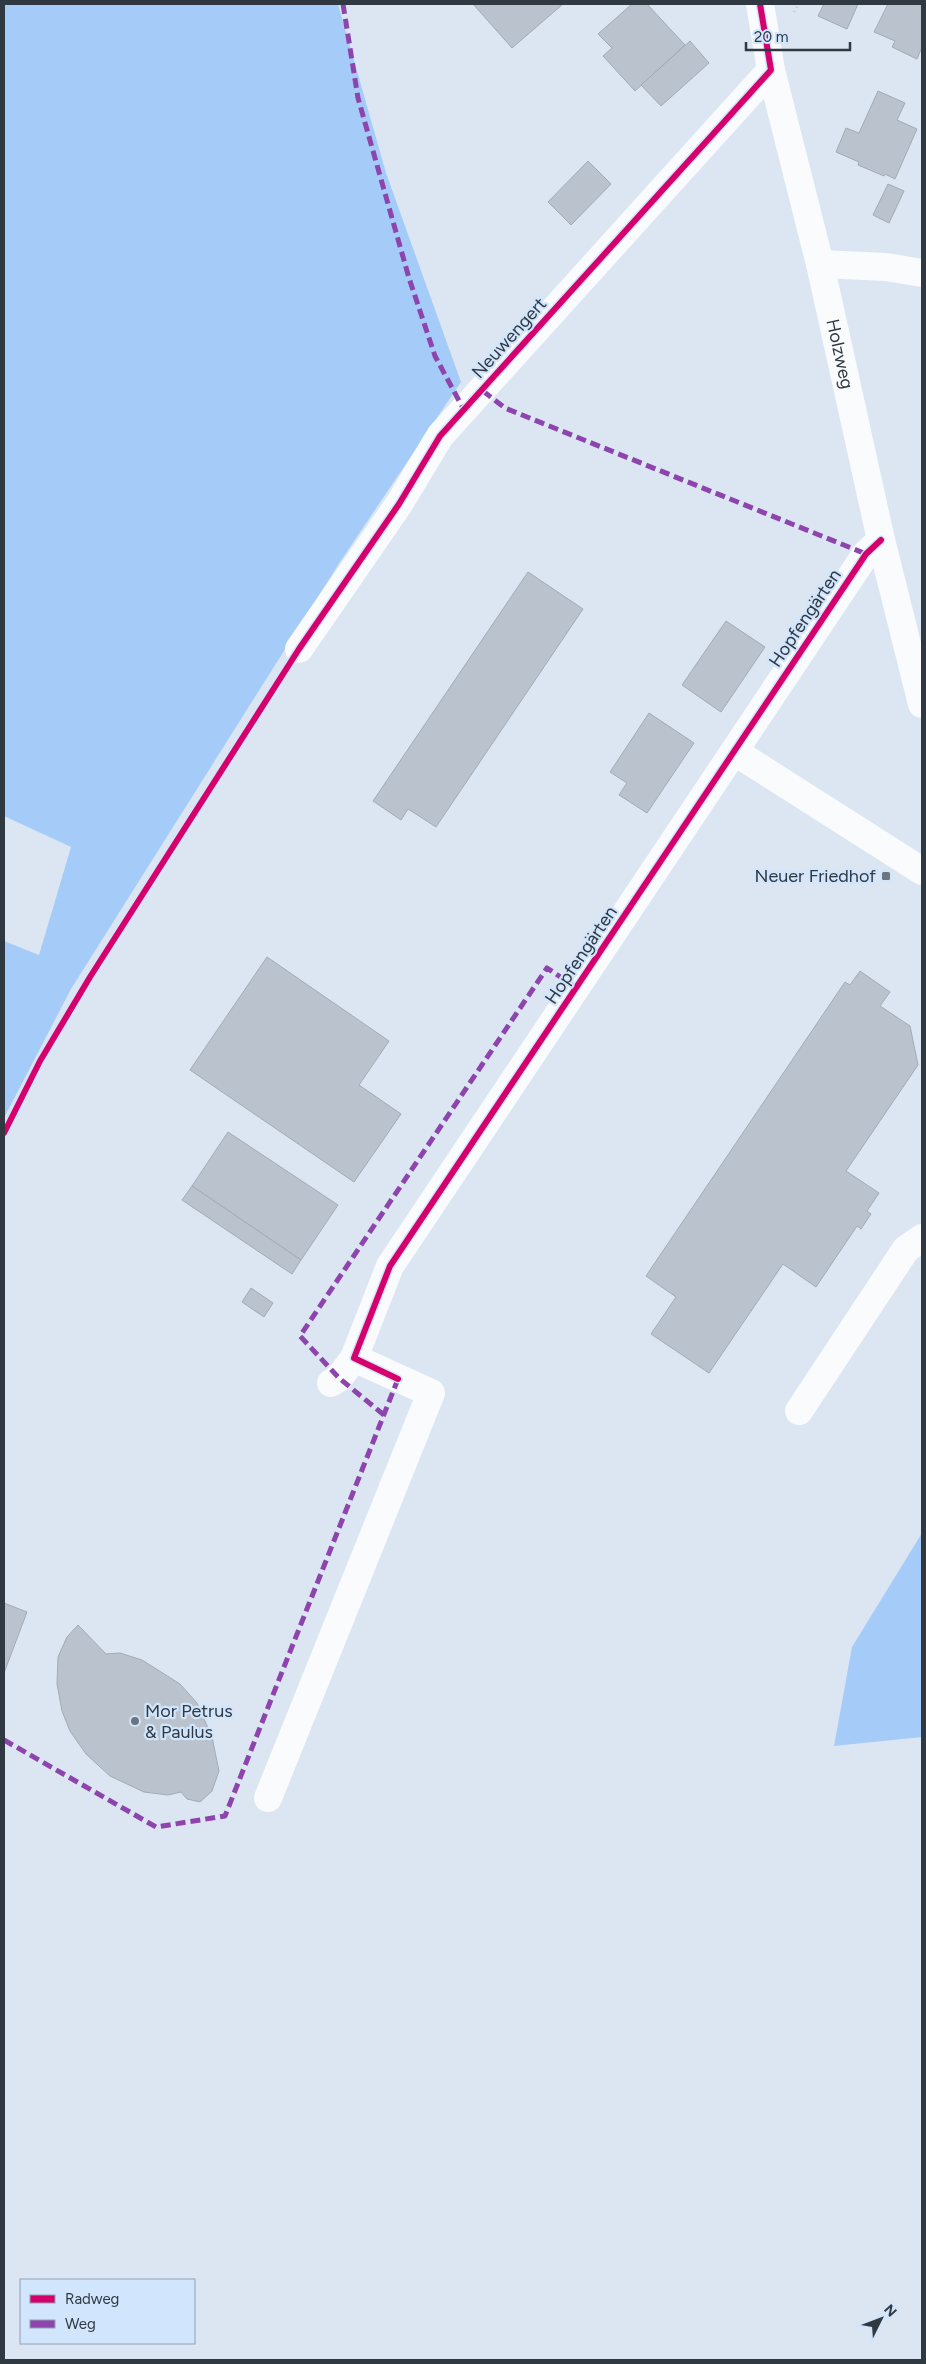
<svg xmlns="http://www.w3.org/2000/svg" width="926" height="2364" font-family="Figtree,sans-serif">
<rect width="100%" height="100%" fill="#dbe6f2"/>
<g fill="#a5ccf8">
<path d="M4,4h334l48,169 75,209 -121,180 -269,427 -67,129v-177l35,14 32,-108 -67,-31z"/>
<path d="M922,1533v204l-88,9 18,-99z"/>
</g>
<g fill="#bac3cd" stroke="#a2abb4">
<path d="M473,4h90l-51,44z"/>
<path d="M632,4h15l38,41 -50,46 -32,-35 9,-8 -14,-14z"/>
<path d="M824,4h34l-11,25 -29,-13z"/>
<path d="M888,4h34v43l-5,12 -25,-12 3,-6 -21,-9z"/>
<path d="M690,41l19,22 -48,43 -20,-21z"/>
<path d="M878,91l27,12 -8,17 20,9 -22,50 -10,-5 -1,2 -26,-11 1,-3 -23,-10 10,-24 13,5z"/>
<path d="M588,161l23,23 -40,41 -23,-23z"/>
<path d="M888,184l16,7 -15,32 -16,-8z"/>
<path d="M528,572l55,37 -147,218 -28,-18 -7,11 -28,-19z"/>
<path d="M726,621l39,26 -44,65 -39,-27z"/>
<path d="M649,713l45,30 -47,70 -28,-18 8,-12 -17,-11z"/>
<path d="M267,957l122,84 -30,44 42,29 -47,68 -164,-112z"/>
<path d="M860,971l30,21 -10,14 30,20 8,39 -72,106 33,22 -12,18 4,3 -10,15 -4,-3 -41,61 -33,-23 -74,109 -58,-39 25,-37 -30,-21 199,-294 5,3z"/>
<path d="M228,1132l110,73 -37,55 -109,-74z"/>
<path d="M192,1186l109,74 -9,14 -110,-74z"/>
<path d="M251,1288l22,15 -9,14 -22,-15z"/>
<path d="M4,1603l23,9 -23,61z"/>
<path d="M78,1625l28,29 14,-1 22,7 38,24 17,19 15,34 7,34 -7,20 -12,11 -13,-3 -6,-7 -13,3 -24,-3 -34,-16 -24,-22 -16,-23 -8,-20 -5,-27 1,-27 9,-20z"/>
</g>
<g fill="none" stroke-linecap="round" stroke-linejoin="round">
<path stroke="#c5c8cd" stroke-width="3" stroke-dasharray="1 4" stroke-linecap="butt" d="M794,12l4,-8"/>
<g stroke="#fafbfd" stroke-width="28">
<path id="s1" d="M760,4l11,66 49,194 61,276 41,164"/>
<path d="M820,264l66,3 36,6"/>
<path d="M299,649l100,-145 41,-68 331,-366"/>
<path d="M735,752l187,119"/>
<path d="M331,1383l8,-5 15,-20"/>
<path d="M799,1411l107,-162 16,-11"/>
<path d="M268,1798l163,-405 -77,-35 36,-92 476,-712 15,-14"/>
</g>
<g stroke="#8e44ad" stroke-width="5" stroke-dasharray="10 5" stroke-linecap="butt">
<path d="M343,4l15,94 51,180 26,78 29,54"/>
<path d="M483,391l22,17 361,146"/>
<path d="M384,1415l-45,-37 -39,-42 247,-368 30,20"/>
<path d="M4,1740l152,87 69,-11 173,-437"/>
</g>
<defs>
<g id="cycleway">
<path d="M4,1133l36,-72 50,-84 209,-328 100,-145 41,-68 331,-366 -11,-66"/>
<path d="M398,1379l-44,-21 36,-92 476,-712 15,-14"/>
</g>
</defs>
<use href="#cycleway" stroke="#d1e5fc" stroke-width="9"/>
<use href="#cycleway" stroke="#d6006c" stroke-width="6"/>
</g>
<g fill="#6c757f" stroke="#d1e5fc" stroke-width="2">
<rect x="881" y="871" width="10" height="10" rx="2.5"/>
<circle cx="135" cy="1721" r="5"/>
</g>
<g text-anchor="middle" stroke-width="4.5" stroke-linejoin="round" paint-order="stroke">
<g font-size="18" fill="#303841" stroke="#d1e5fc">
<text transform="translate(509 338) rotate(-48)" y="6">Neuwengert</text>
<text dy="6" stroke="none"><textPath href="#s1" startOffset="359">Holzweg</textPath></text>
<text transform="translate(805 618) rotate(-56)" y="6">Hopfengärten</text>
<text transform="translate(581 955) rotate(-56)" y="6">Hopfengärten</text>
</g>
<g font-size="18" fill="#303841" stroke="#d1e5fc" text-anchor="end">
<text x="876" y="882">Neuer Friedhof</text>
<text x="145" y="1717" text-anchor="start">Mor Petrus<tspan x="145" dy="21">&amp; Paulus</tspan></text>
</g>
</g>
<rect width="926" height="2364" fill="none" stroke="#303841" stroke-width="10"/>
<rect x="20" y="2279" width="175" height="65" fill="#d1e5fc" stroke="#91a0b1"/>
<rect x="30" y="2295" width="25" height="8" fill="#d6006c" stroke="#91a0b1"/>
<text x="65" y="2304" font-size="15" fill="#303841">Radweg</text>
<rect x="30" y="2320" width="25" height="8" fill="#8e44ad" stroke="#91a0b1"/>
<text x="65" y="2329" font-size="15" fill="#303841">Weg</text>
<g transform="translate(881 2319) rotate(48)" stroke="#d1e5fc" stroke-width="4" paint-order="stroke">
<path d="M0-4L9 19L0 12L-9 19Z" fill="#303841"/>
<text y="-8" font-size="14" font-weight="bold" text-anchor="middle" fill="#303841">N</text>
</g>
<path d="M746 42v8h104v-8" fill="none" stroke="#303841" stroke-width="2.5"/>
<text x="754" y="42" font-size="15" fill="#303841" stroke="#d1e5fc" stroke-width="4" paint-order="stroke">20 m</text>
</svg>
